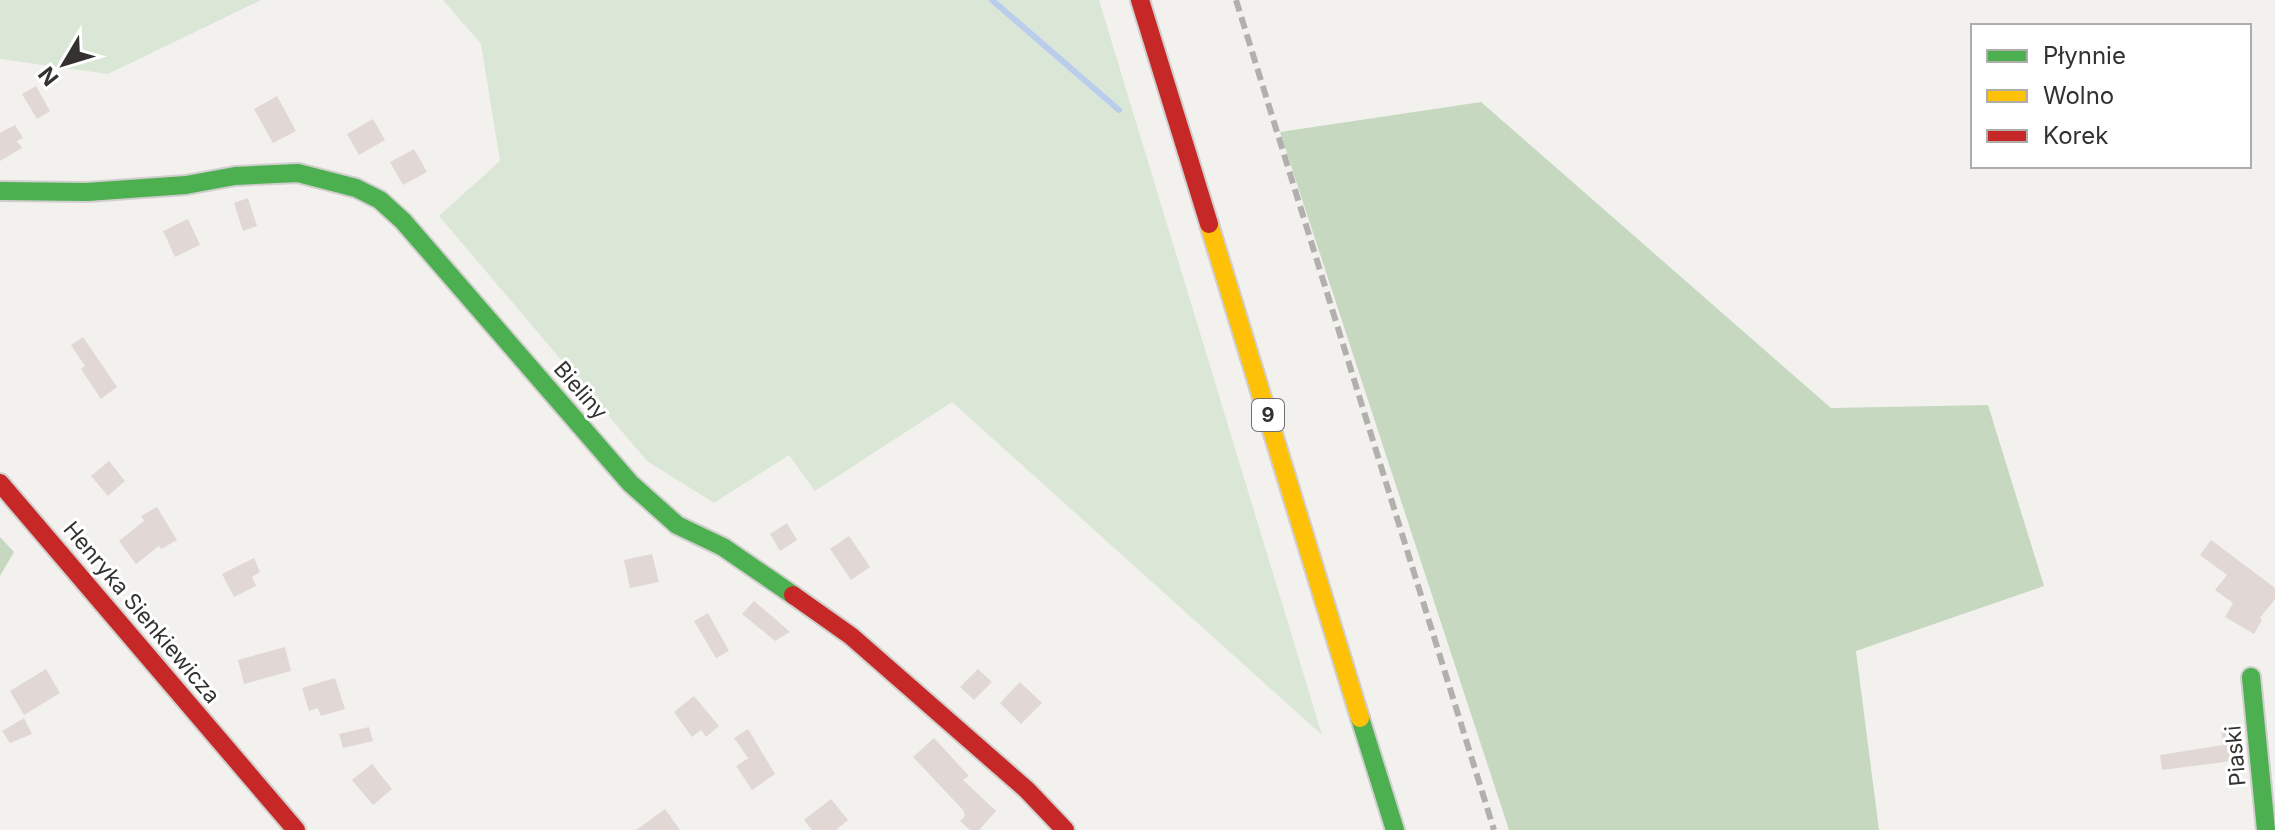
<svg xmlns="http://www.w3.org/2000/svg" width="2275" height="830" font-family="Inter,sans-serif">
<rect width="100%" height="100%" fill="#f3f1ee"/>
<g fill="#dbe7d6">
<path d="M0,0h261l-153,74 -108,-15z"/>
<path d="M443,0h656l223,735 -370,-333 -137,89 -26,-36 -75,48 -67,-42 -208,-245 61,-55 -19,-117z"/>
</g>
<g fill="#c6d9c0">
<path d="M1481,102l350,306 157,-3 56,181 -188,65 23,179h-370l-229,-698z"/>
<path d="M0,537l14,15 -14,24z"/>
</g>
<g fill="none" stroke-linecap="round" stroke-linejoin="round">
<path stroke="#bacdec" stroke-width="6" d="M992,0l127,110"/>
</g>
<g fill="#e1d7d4">
<path d="M36,86l14,25 -13,8 -15,-25z"/>
<path d="M277,96l19,35 -23,12 -19,-34z"/>
<path d="M373,119l12,21 -26,15 -12,-21z"/>
<path d="M15,125l8,13 -6,3 5,7 -22,13v-28z"/>
<path d="M414,149l13,23 -24,13 -13,-23z"/>
<path d="M248,198l9,28 -14,5 -9,-28z"/>
<path d="M188,219l12,26 -25,12 -12,-26z"/>
<path d="M83,337l34,50 -16,12 -20,-30 4,-3 -14,-21z"/>
<path d="M109,461l16,20 -17,15 -17,-20z"/>
<path d="M157,507l20,33 -16,9 -2,-3 -23,18 -17,-23 25,-20 -3,-5z"/>
<path d="M787,523l10,17 -17,11 -10,-17z"/>
<path d="M849,536l21,31 -19,13 -21,-31z"/>
<path d="M2211,540l64,48v11l-15,19 2,2 -8,14 -29,-17 8,-14 -18,-13 12,-15 -27,-20z"/>
<path d="M652,554l7,28 -29,6 -6,-28z"/>
<path d="M254,558l6,14 -8,5 4,9 -22,11 -12,-23z"/>
<path d="M754,601l20,17 16,14 -15,9 -33,-27z"/>
<path d="M708,613l21,38 -13,7 -22,-37z"/>
<path d="M285,647l6,24 -47,13 -6,-24z"/>
<path d="M46,669l14,24 -36,22 -14,-24z"/>
<path d="M978,669l14,13 -18,18 -14,-13z"/>
<path d="M335,678l10,31 -24,7 -3,-8 -9,3 -7,-23z"/>
<path d="M1020,682l22,21 -21,21 -21,-21z"/>
<path d="M694,696l25,30 -13,11 -5,-7 -9,7 -18,-25z"/>
<path d="M24,718l8,16 -22,9 -8,-12z"/>
<path d="M2237,726l3,34 -78,10 -2,-15 63,-10 -2,-17z"/>
<path d="M369,727l4,14 -30,7 -4,-14z"/>
<path d="M748,729l27,45 -23,16 -16,-24 16,-10 -4,2 -14,-20z"/>
<path d="M934,738l35,38 -6,4 33,31 -17,19h-9l-10,-9 5,-5 -2,-6 -50,-53z"/>
<path d="M372,764l20,25 -19,16 -21,-25z"/>
<path d="M831,799l17,21 -12,10h-24l-8,-10z"/>
<path d="M665,809l15,21h-44z"/>
</g>
<g fill="none" stroke-linecap="round" stroke-linejoin="round">
<defs>
<g id="fast">
<path d="M0,191l87,1 99,-7 49,-9 63,-3 58,15 24,12 23,21 227,262 47,42 46,22 70,48"/>
<path d="M2251,677l15,153"/>
<path d="M1360,718l35,112"/>
</g>
<path id="slow" d="M1209,224l151,494"/>
<g id="jam">
<path d="M1140,0l69,224"/>
<path d="M0,483l296,347"/>
<path d="M793,595l58,41 176,154 38,40"/>
</g>
</defs>
<use href="#fast" stroke="#d0cfcd" stroke-width="22"/>
<use href="#slow" stroke="#d0cfcd" stroke-width="22"/>
<use href="#jam" stroke="#d0cfcd" stroke-width="22"/>
<use href="#fast" stroke="#4caf50" stroke-width="18"/>
<use href="#slow" stroke="#ffc107" stroke-width="18"/>
<use href="#jam" stroke="#c62828" stroke-width="18"/>
<path stroke="#b2b0ad" stroke-width="6" stroke-dasharray="12 6" stroke-linecap="butt" d="M1236,0l258,830"/>
</g>
<g text-anchor="middle" stroke-width="6" stroke-linejoin="round" paint-order="stroke">
<rect fill="#fff" stroke="#70706e" stroke-width="2" x="1252" y="399" width="32" height="32" rx="6"/>
<g font-size="20" font-weight="bold" fill="#333230">
<text x="1268" y="422">9</text>
</g>
<g font-size="22" fill="#333230" stroke="#fff">
<text transform="translate(581 390) rotate(49)" y="8">Bieliny</text>
<text transform="translate(142 612) rotate(50)" y="8">Henryka Sienkiewicza</text>
<text transform="translate(2235 756) rotate(-95)" y="8">Piaski</text>
</g>
</g>
<rect x="1971" y="24" width="280" height="144" fill="#ffffff" stroke="#adadac" stroke-width="2"/>
<rect x="1987" y="50" width="40" height="12" fill="#4caf50" stroke="#adadac" stroke-width="2"/>
<text x="2043" y="64" font-size="24" fill="#333230">Płynnie</text>
<rect x="1987" y="90" width="40" height="12" fill="#ffc107" stroke="#adadac" stroke-width="2"/>
<text x="2043" y="104" font-size="24" fill="#333230">Wolno</text>
<rect x="1987" y="130" width="40" height="12" fill="#c62828" stroke="#adadac" stroke-width="2"/>
<text x="2043" y="144" font-size="24" fill="#333230">Korek</text>
<g transform="translate(64 64) rotate(232)" stroke="#ffffff" stroke-width="6" paint-order="stroke">
<path d="M0-6L14 30L0 20L-14 30Z" fill="#333230"/>
<text y="-12" font-size="22" font-weight="bold" text-anchor="middle" fill="#333230">N</text>
</g>
</svg>
